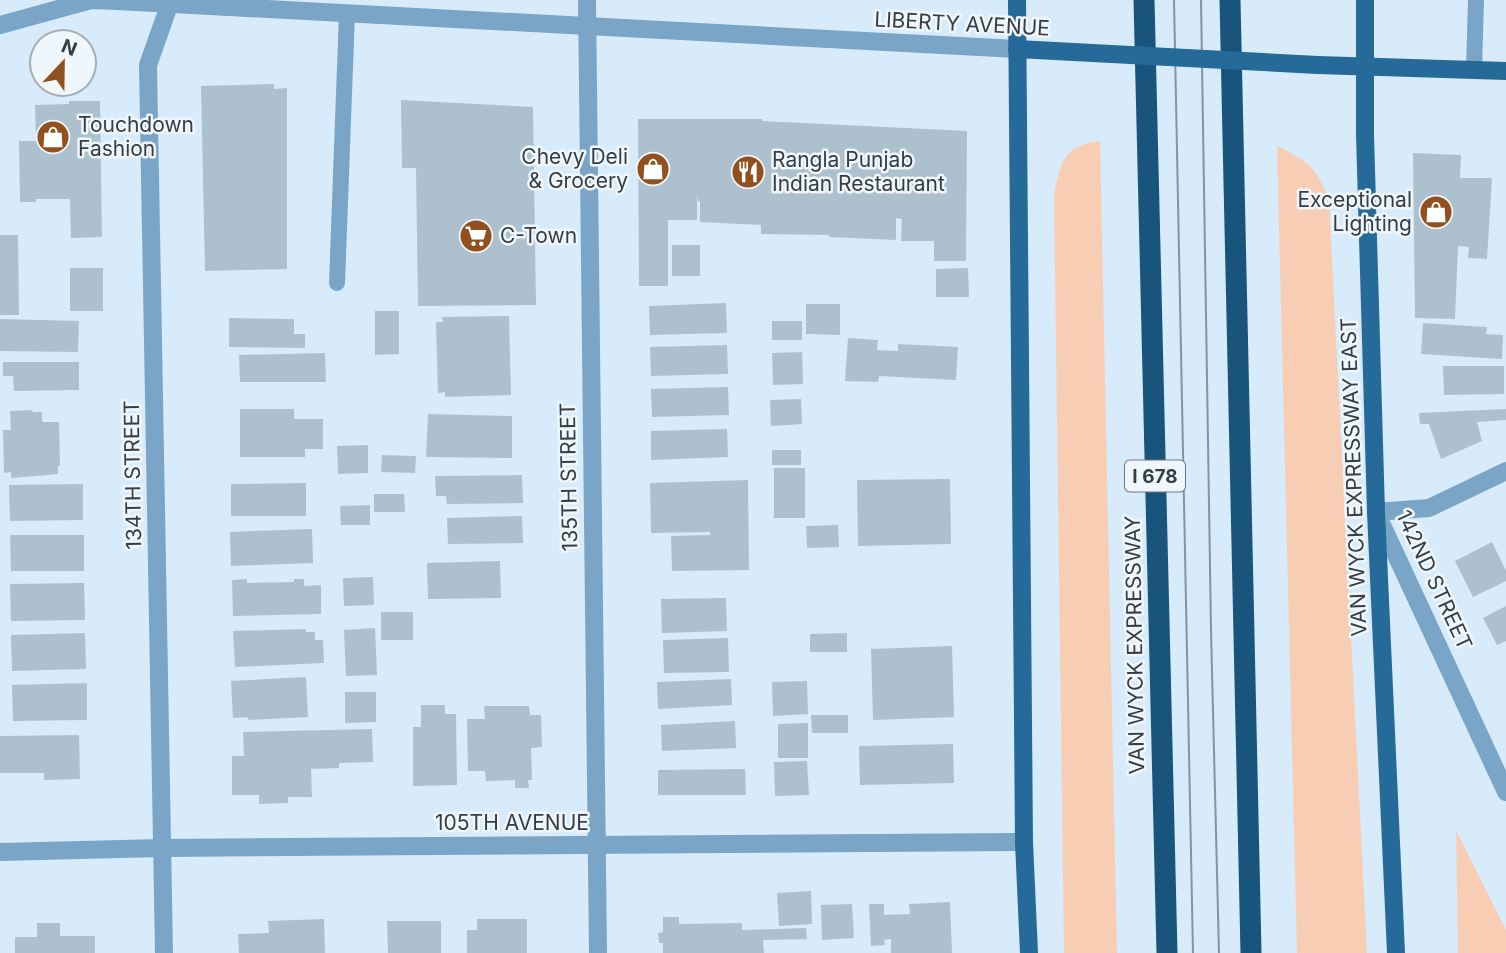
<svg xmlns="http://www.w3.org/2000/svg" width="1506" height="953" font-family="Inter,sans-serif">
<rect width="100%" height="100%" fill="#d8ebfb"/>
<g fill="#f7ceb4">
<path d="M1100,141l17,812h-53l-10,-758c6,-33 10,-50 46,-54z"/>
<path d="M1277,146c32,16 38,20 52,54l38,753h-70z"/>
<path d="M1456,830l50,100v23h-48z"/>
</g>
<g fill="#adc0ce">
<path d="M274,84v5l13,-1v181l-82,2 -4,-185z"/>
<path d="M401,100l132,7 3,198 -118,1 -2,-138h-14z"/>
<path d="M69,101h31l2,136 -31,1 -1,-39h-34v3h-16l-1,-61h17l-1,-36 34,-1z"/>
<path d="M638,119h124v2l205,10 -1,130h-32v-20h-33l1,-22 -6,-1v22l-67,-3v-2l-68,-1v-9l-61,-3v-21h-2l-1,-7v26h-29v66h-29z"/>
<path d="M1413,153l48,2 -1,23h32l-5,81 -19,-1 1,-11 -11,-1 -3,73 -40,-1z"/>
<path d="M0,235h18l1,80h-19z"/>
<rect x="672" y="245" width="28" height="31"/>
<rect x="70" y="268" width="33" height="43"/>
<path d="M968,268l1,29h-33v-28z"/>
<path d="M726,303l1,30 -77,2 -1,-29z"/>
<path d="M806,304h34v31l-34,-1z"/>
<path d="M375,311h24v43l-24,1z"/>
<path d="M509,316l2,79 -66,2v-5l-7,1 -2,-71h7l-1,-5z"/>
<path d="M229,318l65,1v15h11v14l-76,-1z"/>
<path d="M0,319l79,2 -1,31 -78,-1z"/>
<rect x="772" y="321" width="30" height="19"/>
<path d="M1423,323l64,4 -1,7 17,1 -1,24 -81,-5z"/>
<path d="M848,338l30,2 -1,10 21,1v-7l60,3 -2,33 -77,-4 -1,6 -33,-1z"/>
<path d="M727,345l1,29 -77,2 -1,-29z"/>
<path d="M802,352l1,32 -30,1 -1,-32z"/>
<path d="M325,353l1,29h-86l-1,-27z"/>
<path d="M3,362h76v28l-65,1 -1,-15h-10z"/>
<path d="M1443,366h61v28l-60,1z"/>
<path d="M728,387l1,28 -77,2 -1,-28z"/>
<path d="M801,399l1,25 -31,2 -1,-26z"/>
<path d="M240,409h54v10h29v30h-18v8h-65z"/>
<path d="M1506,409v11l-29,2 5,19 -41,18 -12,-35h-9l-1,-11z"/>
<path d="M33,410l-1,2h10v10h17l1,44h-2v8l-47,4v-6l-7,1 -1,-43h8l-1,-19z"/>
<path d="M428,414l84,2v42l-86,-1z"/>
<path d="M727,429l1,28 -77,3v-29z"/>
<path d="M368,445v28l-30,1 -1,-28z"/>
<rect x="772" y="450" width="29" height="15"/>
<path d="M382,455l34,1 -1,17 -34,-1z"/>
<rect x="774" y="468" width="31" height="50"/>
<path d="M522,475l1,28 -76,1 -1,-8h-10l-1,-20z"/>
<path d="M950,479l1,65 -93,2 -1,-66z"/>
<path d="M748,480l1,90 -77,1 -1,-35 39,-1v-3l-59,1 -1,-50z"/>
<path d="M306,483v33h-75v-32z"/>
<path d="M83,484v36l-73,1 -1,-36z"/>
<path d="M374,494h30l1,18h-31z"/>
<path d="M370,505v20h-29l-1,-19z"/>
<path d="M522,516l1,27 -75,1 -1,-26z"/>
<path d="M838,525l1,22 -32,1 -1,-22z"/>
<path d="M312,529l1,34 -82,3 -1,-34z"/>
<path d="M10,535h74v36h-73z"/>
<path d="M1492,542l14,29v10l-33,16 -18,-36z"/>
<path d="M500,561l1,37 -73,1 -1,-36z"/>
<path d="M373,577l1,28 -30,1 -1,-28z"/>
<path d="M247,579v4l47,-1v-3h10v7l17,-1v29l-88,2 -1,-36z"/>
<path d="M84,583l1,37 -74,1 -1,-37z"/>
<path d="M726,598l1,33 -65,2 -1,-34z"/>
<path d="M1506,606v35l-9,4 -14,-27z"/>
<rect x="381" y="612" width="32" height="28"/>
<path d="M375,628l2,47 -31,1 -2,-46z"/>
<path d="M306,629v3h9v8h8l1,23 -89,4 -2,-36z"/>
<path d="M85,633l1,36 -74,2 -1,-36z"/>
<path d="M847,633v19h-37v-18z"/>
<path d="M728,638l1,34 -65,1 -1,-33z"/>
<path d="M952,646l2,71 -81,3 -2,-71z"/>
<path d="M306,677l2,40 -60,3v-3l-15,1 -2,-37z"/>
<path d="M731,679l1,26 -74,4 -1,-27z"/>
<path d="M807,681l1,33 -35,2 -1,-34z"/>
<path d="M87,683v37l-74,1 -1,-36z"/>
<path d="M345,692h31v30l-31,1z"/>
<path d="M421,705h24v9h11l1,71 -44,1v-59h8z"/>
<path d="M484,706h45l1,9h11l1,32 -11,1 1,32h-4l1,8h-14v-8l-29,1 -1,-10h-17l-1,-52h18z"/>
<path d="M811,715h37v18h-36z"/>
<path d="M735,721l1,27 -74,3 -1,-26z"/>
<path d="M808,723v35h-30v-34z"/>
<path d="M372,729l1,33 -34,1v5l-28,1 1,28h-24v6l-29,1v-9h-27v-39h12l-1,-24z"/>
<path d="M79,735l1,44 -36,1v-7h-44v-37z"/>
<path d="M953,744l1,39 -94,2 -1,-39z"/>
<path d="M807,761l2,34 -34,1 -1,-34z"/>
<path d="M745,769l1,26h-88v-25z"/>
<path d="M811,891l1,33 -33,2 -2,-33z"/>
<path d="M950,902l2,51h-61v-14l-7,1 1,5 -14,1 -2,-42h15v11l26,-1 -1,-10z"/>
<path d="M852,904l2,34 -32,2 -1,-35z"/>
<path d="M663,917h16v7l63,-1v7l64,-2 1,11 -44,1 1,13h-101v-10h-4l-1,-10 5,-1z"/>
<path d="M324,919l1,34h-86l-1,-19 31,-1 -1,-12z"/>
<path d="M477,919h50v34h-60v-23h10z"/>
<path d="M387,921h54v32h-53z"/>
<path d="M37,923h23v13h35v17h-80v-16h22z"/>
</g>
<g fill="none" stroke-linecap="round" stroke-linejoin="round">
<g stroke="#7ba5c6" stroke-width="16">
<path d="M1474,70l2,-70"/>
<path d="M337,283l10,-270"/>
</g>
<g stroke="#7ba5c6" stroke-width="18">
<path d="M587,0l11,953"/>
<path d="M1506,471l-77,37 -53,4 130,280"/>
<path d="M0,852l161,-4 863,-6"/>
<path d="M164,953l-16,-888 23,-65"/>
</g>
<path stroke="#7ba5c6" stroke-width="18" d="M0,25l91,-25 26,1 900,48"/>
<g stroke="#256a98" stroke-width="18">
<path d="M1017,0l7,842 5,111"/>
<path d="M1365,0v135l11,377 20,441"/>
<path d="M1318,65l188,6"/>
</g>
<g stroke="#18547b" stroke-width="21">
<path d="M1144,0l23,953"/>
<path d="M1230,0l21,953"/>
</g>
<g stroke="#87949f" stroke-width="2">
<path d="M1174,0l19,953"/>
<path d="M1201,0l10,630 8,323"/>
</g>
<path stroke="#256a98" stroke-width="18" d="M1017,49l301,16"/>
</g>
<defs>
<symbol id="shop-disc" viewBox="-11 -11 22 22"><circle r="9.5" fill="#92501e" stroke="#eff7fd"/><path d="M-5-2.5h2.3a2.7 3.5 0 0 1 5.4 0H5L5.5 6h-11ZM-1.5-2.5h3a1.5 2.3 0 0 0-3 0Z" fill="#fff"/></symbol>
<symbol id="restaurant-disc" viewBox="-11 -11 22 22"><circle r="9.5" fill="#92501e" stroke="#eff7fd"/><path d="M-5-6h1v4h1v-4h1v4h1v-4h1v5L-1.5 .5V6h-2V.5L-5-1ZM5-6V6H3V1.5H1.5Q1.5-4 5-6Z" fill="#fff"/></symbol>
<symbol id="supermarket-disc" viewBox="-11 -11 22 22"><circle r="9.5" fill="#92501e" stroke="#eff7fd"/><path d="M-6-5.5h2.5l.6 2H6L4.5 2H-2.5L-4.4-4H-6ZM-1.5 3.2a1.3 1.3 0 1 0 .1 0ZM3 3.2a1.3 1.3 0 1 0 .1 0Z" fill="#fff"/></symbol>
</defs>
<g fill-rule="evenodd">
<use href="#shop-disc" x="34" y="118" width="38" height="38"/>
<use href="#shop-disc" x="634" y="150" width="38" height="38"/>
<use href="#restaurant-disc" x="729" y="153" width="38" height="38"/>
<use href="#shop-disc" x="1417" y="193" width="38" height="38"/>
<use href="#supermarket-disc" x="457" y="217" width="38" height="38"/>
</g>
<g text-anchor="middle" stroke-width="5" stroke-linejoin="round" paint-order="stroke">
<rect fill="#eff7fd" stroke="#6e757b" stroke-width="2" x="1125" y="460.5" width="60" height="31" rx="5"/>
<g font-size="19" font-weight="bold" fill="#363d43">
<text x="1155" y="483">I 678</text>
</g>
<g font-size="21" fill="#363d43" stroke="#eff7fd">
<text transform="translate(962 24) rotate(3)" y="7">LIBERTY AVENUE</text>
<text transform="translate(133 475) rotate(-91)" y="7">134TH STREET</text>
<text transform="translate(569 477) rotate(-91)" y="7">135TH STREET</text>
<text transform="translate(1354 477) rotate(-92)" y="7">VAN WYCK EXPRESSWAY EAST</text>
<text transform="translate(1434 580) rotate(65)" y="7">142ND STREET</text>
<text transform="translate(1135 645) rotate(-91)" y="7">VAN WYCK EXPRESSWAY</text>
<text x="512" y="830">105TH AVENUE</text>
</g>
<g font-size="21" fill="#363d43" stroke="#eff7fd" text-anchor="start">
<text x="78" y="132">Touchdown<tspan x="78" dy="24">Fashion</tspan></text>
<text x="628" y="164" text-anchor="end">Chevy Deli<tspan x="628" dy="24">&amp; Grocery</tspan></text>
<text x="772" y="167">Rangla Punjab<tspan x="772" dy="24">Indian Restaurant</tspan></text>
<text x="1412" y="207" text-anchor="end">Exceptional<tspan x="1412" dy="24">Lighting</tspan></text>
<text x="500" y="243">C-Town</text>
</g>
</g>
<g transform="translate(63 63) rotate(22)"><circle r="33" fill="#eff7fd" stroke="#a5adb3" stroke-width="2"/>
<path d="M0-5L12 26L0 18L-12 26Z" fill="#92501e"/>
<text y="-10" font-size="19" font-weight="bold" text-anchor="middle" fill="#363d43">N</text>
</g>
</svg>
